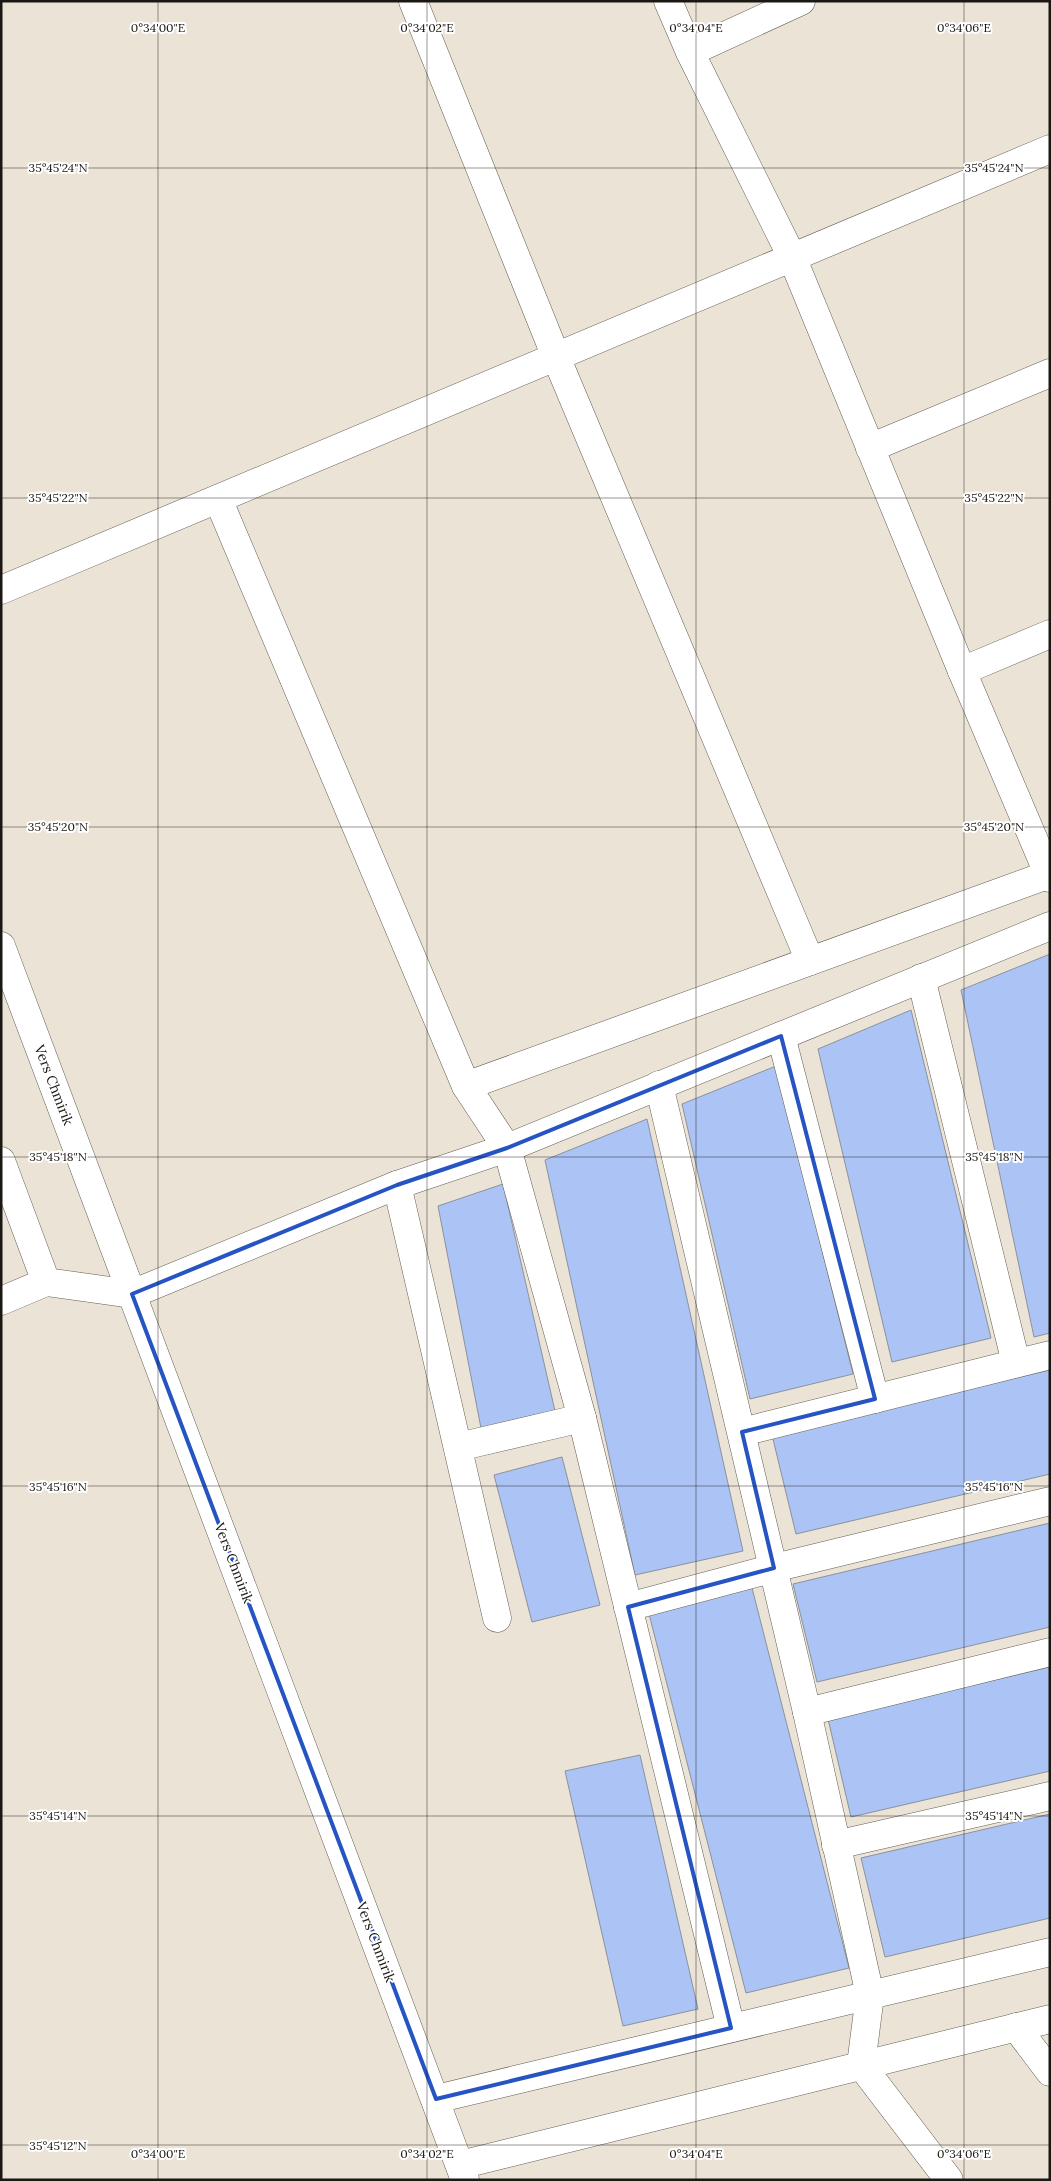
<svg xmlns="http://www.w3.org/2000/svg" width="1051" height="2181" font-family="Lora,serif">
<rect width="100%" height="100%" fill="#ebe3d6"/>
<g fill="#acc4f5" stroke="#8a919c">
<path d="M1050,954v379l-16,4 -73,-347z"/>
<path d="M911,1010l80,328 -99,24 -74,-313z"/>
<path d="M776,1066l77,308 -103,25 -68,-295z"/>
<path d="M647,1119l96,432 -108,24 -90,-415z"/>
<path d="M503,1184l52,227 -74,17 -43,-222z"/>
<path d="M1050,1370v104l-254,60 -24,-99z"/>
<path d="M562,1457l38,148 -68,17 -38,-147z"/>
<path d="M1050,1523v104l-233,55 -24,-98z"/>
<path d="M751,1584l98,384 -103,25 -98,-383z"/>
<path d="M1050,1667v104l-199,46 -23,-98z"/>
<path d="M640,1755l58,254 -75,17 -58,-255z"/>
<path d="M1050,1814v104l-165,39 -24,-99z"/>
</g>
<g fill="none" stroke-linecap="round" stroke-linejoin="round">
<defs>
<g id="minor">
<path d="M413,1l143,356 254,604"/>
<path d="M668,1l22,51 102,205 170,414 88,207"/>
<path d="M690,52l111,-51"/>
<path d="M870,448l180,-75"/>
<path d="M218,499l248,587 41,62 75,270 149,610"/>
<path d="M1,590l1049,-441"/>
<path d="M962,671l88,-37"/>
<path d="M1,946l464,1234"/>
<path d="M921,978l95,385"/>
<path d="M781,1036l94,363"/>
<path d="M659,1085l148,627 63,283 -9,70 88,115"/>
<path d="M466,1086l584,-212"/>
<path d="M1,1161l45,121 86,12 265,-109 110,-37 543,-222"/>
<path d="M397,1185l100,433"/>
<path d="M1,1301l45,-19"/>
<path d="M742,1432l308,-77"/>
<path d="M458,1447l124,-29"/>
<path d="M628,1607l146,-39 276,-67"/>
<path d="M807,1712l243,-60"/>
<path d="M836,1845l214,-49"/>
<path d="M1016,2027l34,45"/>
<path d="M436,2099l614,-147"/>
<path d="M460,2165l590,-146"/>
</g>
</defs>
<use href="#minor" stroke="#645e53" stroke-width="29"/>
<use href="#minor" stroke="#fff" stroke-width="28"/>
</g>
<path fill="none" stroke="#2654c2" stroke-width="4" stroke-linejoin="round" d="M781,1036l94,363 -133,33 32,136 -146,39 103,421 -295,71 -304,-805 265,-109 110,-37z"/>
<path fill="none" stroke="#1b1814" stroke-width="1" stroke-opacity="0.45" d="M158,1v2179M427,1v2179M696,1v2179M964,1v2179M1,168h1049M1,498h1049M1,827h1049M1,1157h1049M1,1486h1049M1,1816h1049M1,2145h1049"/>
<g text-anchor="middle" stroke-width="4" stroke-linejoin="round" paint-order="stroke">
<g font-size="14" fill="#1b1814" stroke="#fff">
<text transform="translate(54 1085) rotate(69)" y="5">Vers Chmirik</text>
<text transform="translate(234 1563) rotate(69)" y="5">Vers Chmirik</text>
<text transform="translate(376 1942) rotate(69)" y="5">Vers Chmirik</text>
</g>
</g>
<g font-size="12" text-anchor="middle" fill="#1b1814" stroke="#fff" stroke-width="4" stroke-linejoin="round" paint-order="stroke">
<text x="158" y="32">0°34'00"E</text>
<text x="427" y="32">0°34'02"E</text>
<text x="696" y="32">0°34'04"E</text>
<text x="964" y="32">0°34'06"E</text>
<text x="58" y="172">35°45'24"N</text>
<text x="994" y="172">35°45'24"N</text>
<text x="58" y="502">35°45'22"N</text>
<text x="994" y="502">35°45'22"N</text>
<text x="58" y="831">35°45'20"N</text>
<text x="994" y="831">35°45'20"N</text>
<text x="58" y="1161">35°45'18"N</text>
<text x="994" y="1161">35°45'18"N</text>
<text x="58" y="1491">35°45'16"N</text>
<text x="994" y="1491">35°45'16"N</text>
<text x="58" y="1820">35°45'14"N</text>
<text x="994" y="1820">35°45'14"N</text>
<text x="58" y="2150">35°45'12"N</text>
<text x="158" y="2158">0°34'00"E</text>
<text x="427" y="2158">0°34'02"E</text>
<text x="696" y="2158">0°34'04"E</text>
<text x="964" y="2158">0°34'06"E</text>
</g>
<rect width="1051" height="2181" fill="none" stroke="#1b1814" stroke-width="5"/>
</svg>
